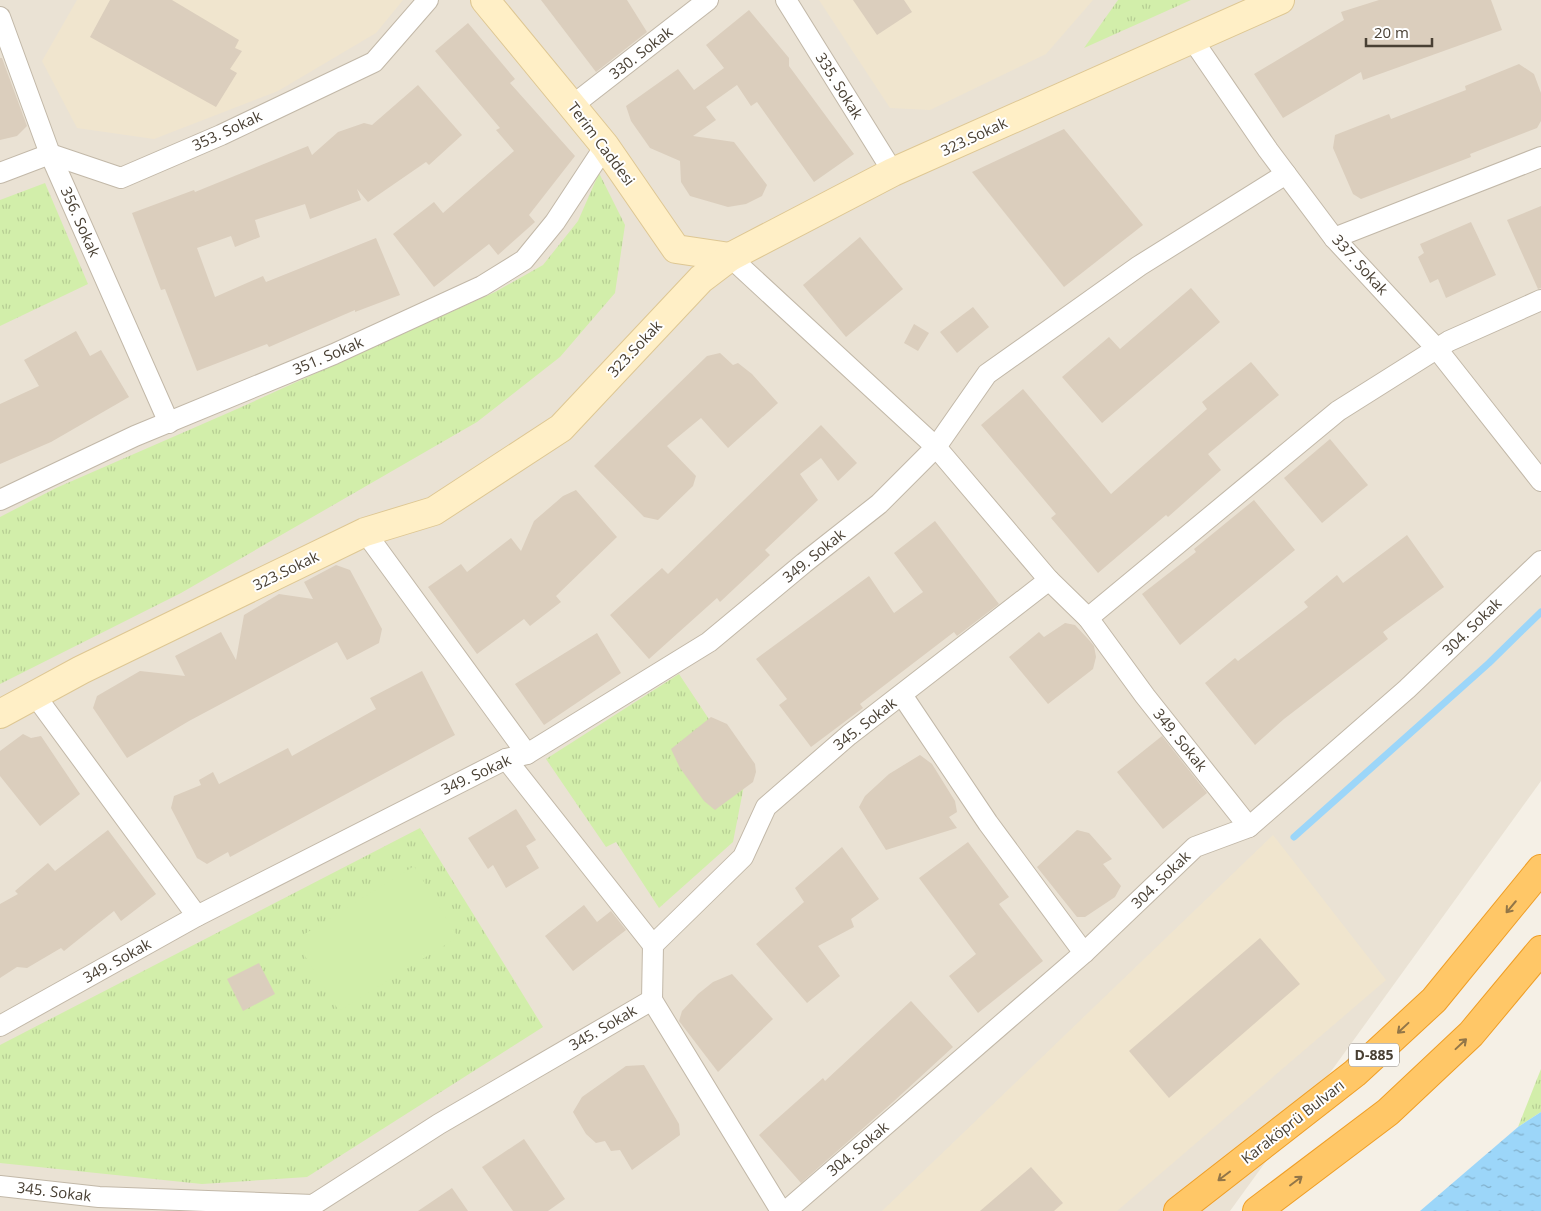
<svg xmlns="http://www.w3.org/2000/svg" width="1541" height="1211" font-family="'Open Sans',sans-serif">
<defs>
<pattern id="park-tufts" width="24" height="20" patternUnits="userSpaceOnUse" patternTransform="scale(1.25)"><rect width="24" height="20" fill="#d2eeaa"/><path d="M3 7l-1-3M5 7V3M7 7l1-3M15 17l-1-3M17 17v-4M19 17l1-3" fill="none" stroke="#b6cd93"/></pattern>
<pattern id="water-ripples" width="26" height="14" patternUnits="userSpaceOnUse" patternTransform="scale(1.25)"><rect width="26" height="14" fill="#9cd6f9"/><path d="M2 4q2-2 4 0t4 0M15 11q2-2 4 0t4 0" fill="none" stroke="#81afca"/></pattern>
</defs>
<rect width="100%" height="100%" fill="#f5f0e6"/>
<path fill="#eae2d4" d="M0,0h1541v781l-311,430h-1230z"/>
<g fill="#f0e5ce">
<path d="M77,0h326l-27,33 -98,58 -124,48 -77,-11 -35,-67z"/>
<path d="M819,0h274l-47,54 -116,56 -40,-2z"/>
<path d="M1273,835l113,145 -269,231h-235z"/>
</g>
<g fill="url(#park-tufts)">
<path d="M1118,0h73l-107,48z"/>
<path d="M599,173l26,52 -10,68 -55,64 -83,65 -296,171 -181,91v-167l56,-29 181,-79 258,-117 48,-27 35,-44z"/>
<path d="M45,183l43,101 -88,42v-126z"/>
<path d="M679,674l67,101 -13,67 -74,66 -43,-66 -10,5 -60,-88z"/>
<path d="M420,828l123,199 -236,150 -105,7 -202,-21v-118z"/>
<path d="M1541,1069v43l-23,15z"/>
</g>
<path fill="#d2eeaa" d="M414,866l44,71 -119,74 -44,-71z"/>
<path fill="url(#water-ripples)" d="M1541,1112v99h-121l98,-84z"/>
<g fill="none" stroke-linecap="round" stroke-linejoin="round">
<path stroke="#9cd6f9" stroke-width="7" d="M1294,837l195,-174 52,-51"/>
</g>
<g fill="#dbcebd">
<path d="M110,0h62l67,40 -4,8 7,3 -12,18 7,4 -21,34 -126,-70z"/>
<path d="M541,0h86l20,32 -51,40z"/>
<path d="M853,0h51l8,12 -35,23z"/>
<path d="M1379,0h112l11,30 -139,50 -2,-8 -78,46 -29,-44 90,-54 -3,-8z"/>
<path d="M749,10l40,48v8l65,88 -40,28 -57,-80 -6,4 -14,-21 -31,22 10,13 -23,16 41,6 33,43 -5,11 -16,8 -18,3 -38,-11 -9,-14 -1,-21 -30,-13 -19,-27 -5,-15 52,-37 16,21 30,-22 -18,-23z"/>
<path d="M468,23l47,56 -5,4 65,73 -46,59 6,7 -37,33 -9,-11 -55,43 -41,-53 41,-32 9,11 71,-62 -18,-21 4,-2 -65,-77z"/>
<path d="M0,58h2l25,68 -10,10 -17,4z"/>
<path d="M1519,64l15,10 7,19v28l-4,7 -67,26 1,3 -110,42 -8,-5 -20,-46 2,-13 54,-21 2,5 75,-29 -1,-4z"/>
<path d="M418,85l44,50 -33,30 -3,-3 -58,40 -11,-13 4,11 -51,19 -5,-15 -50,16 5,17 -25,10 -4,-11 -34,12 18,49 48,-21 3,6 110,-44 24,57 -45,17v-2l-86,37 -2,-3 -70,27 -32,-82 -4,1 -29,-77 62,-23 1,2 113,-46 4,9 26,-23 26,-9 8,2z"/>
<path d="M1064,129l79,96 -79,62 -92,-115z"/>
<path d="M1541,206v82l-3,1 -31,-69z"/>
<path d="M1471,222l25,53 -50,23 -8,-19 -8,4 -12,-26 6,-4 -4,-9z"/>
<path d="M860,237l43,52 -57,48 -43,-52z"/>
<path d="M1191,288l29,34 -118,101 -40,-46 47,-40 11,12z"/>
<path d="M973,307l16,20 -32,26 -17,-21z"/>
<path d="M914,324l15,9 -11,18 -14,-8z"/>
<path d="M76,331l14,25 11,-6 28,47 -78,45 -51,22v-60l39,-18 -15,-26z"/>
<path d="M720,353l13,12 5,-2 14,11 26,29 -50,45 -27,-30 -34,28 29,30 -3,10 -35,34 -14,-3 -50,-51 113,-110z"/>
<path d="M1251,362l28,33 -71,59 13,16 -53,47 -2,-2 -68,58 -47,-55 5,-4 -75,-89 42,-36 88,105 96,-85 -5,-7z"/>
<path d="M821,425l36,38 -19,18 -17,-23 -21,16 18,26 -53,50 5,5 -50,47 -3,-4 -68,61 -39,-44 52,-47 6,6z"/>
<path d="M1330,439l38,46 -46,38 -38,-45z"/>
<path d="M576,490l41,47 -61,59 5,6 -31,24 -6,-7 -47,35 -49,-67 33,-23 6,8 44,-34 10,13 13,-30 29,-25z"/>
<path d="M1254,500l41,50 -115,95 -38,-51 54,-42 -2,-3z"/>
<path d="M935,521l64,83 -42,32 -3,-4 -94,72 3,4 -52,39 -32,-42 8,-6 -31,-40 113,-83 25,37 29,-21 -29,-39z"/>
<path d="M1407,535l37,52 -61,45 5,7 -104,80 -29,26 -50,-62 30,-25 3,3 70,-54 -4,-5 33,-27 6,8z"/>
<path d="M336,565l14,5 32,59 -3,14 -32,17 -10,-18 -148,79 -62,37 -34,-50 4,-12 43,-25 45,5 -10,-20 46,-24 15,28 8,-45 35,-21 34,5 -9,-17z"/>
<path d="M1065,623l10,2 14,15 5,6 2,11 -3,12 -45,35 -39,-47 30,-25 5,5z"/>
<path d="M597,633l24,40 -77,52 -29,-41z"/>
<path d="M422,671l33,64 -225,122 -2,-5 -21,12 -10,-6 -26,-50 3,-12 27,-11 -2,-5 14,-8 6,12 69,-36 4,8 84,-47 -6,-11z"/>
<path d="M711,717l16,7 28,40 1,8 -3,10 -38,28 -11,-9 -24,-33 -9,-19z"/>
<path d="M23,734l8,4 10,-2 39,58 -40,32 -40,-50v-25z"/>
<path d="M1162,736l45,57 -44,36 -46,-57z"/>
<path d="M920,755l12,9 23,37 2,11 -8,5 8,11 -71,22 -27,-43 6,-11 24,-22z"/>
<path d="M516,809l20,31 -10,6 13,22 -33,20 -13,-23 -5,4 -20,-31z"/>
<path d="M108,830l48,64 -35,27 -7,-10 -50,40 -3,-3 -34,20 -10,-1 -17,11v-74l18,-10 -3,-3 33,-28 7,8z"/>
<path d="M1077,830l12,3 23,26 -9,5 18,22 -6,11 -30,20h-8l-40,-50z"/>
<path d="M968,842l41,55 -10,7 44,57 -65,52 -29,-37 27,-22 -57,-76z"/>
<path d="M842,847l37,52 -28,20 3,8 -36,19 22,30 -33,27 -51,-59 48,-42 -9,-14z"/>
<path d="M584,905l13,17 14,-11 15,19 -53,41 -28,-35z"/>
<path d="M1260,938l40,46 -131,114 -40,-47z"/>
<path d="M259,963l16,31 -32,17 -16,-32z"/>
<path d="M732,974l41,45 -55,53 -39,-51 3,-10 16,-17 15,-12z"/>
<path d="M911,1001l42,46 -60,55 -92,81 -42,-48 64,-57 2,3z"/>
<path d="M644,1065l35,59 1,11 -48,35 -12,-20 -9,1 -6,-10 -9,2 -10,-9 -13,-22 9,-15 44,-31z"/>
<path d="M524,1139l41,60 -17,12h-35l-31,-44z"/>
<path d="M1031,1167l32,36 -9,8h-74z"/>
<path d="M452,1188l16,23h-50z"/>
</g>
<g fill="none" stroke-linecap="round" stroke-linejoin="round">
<defs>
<g id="street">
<path d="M786,0l107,172"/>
<path d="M0,17l50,137 119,269"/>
<path d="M1192,39l76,111 66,88 103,111 104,132"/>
<path d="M573,105l135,-105"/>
<path d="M0,173l50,-19 71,24 100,-43 153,-73 54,-62"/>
<path d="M1334,238l207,-81"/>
<path d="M730,257l206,190 113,133 39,38 57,78 104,131"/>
<path d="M0,500l135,-64 199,-82 148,-68 42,-26 31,-38 50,-76"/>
<path d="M365,532l162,222"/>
<path d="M1088,618l250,-207 111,-70 92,-41"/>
<path d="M34,694l163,222"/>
<path d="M902,695l86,128 96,130"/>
<path d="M506,759l147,186"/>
<path d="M652,1000l129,211"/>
<path d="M0,1026l197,-110 309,-157 21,-5 182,-112 95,-79 75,-59 57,-57 51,-73 152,-108 147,-92"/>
<path d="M0,1186l99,11 214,8 126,-81 213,-124 1,-55 90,-88 23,-50 83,-72 200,-155"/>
<path d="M786,1211l298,-258 111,-106 54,-20 158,-138 134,-128"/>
</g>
<g id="secondary">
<path d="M485,0l120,146 71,103 54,8"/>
<path d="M0,714l81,-44 284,-138 69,-21 127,-83 140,-149 29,-22 163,-85 387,-172"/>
</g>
<g id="highway">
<path d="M1178,1211l177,-138 79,-73 107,-131"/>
<path d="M1257,1211l131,-99 83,-78 70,-84"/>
</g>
</defs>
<use href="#street" stroke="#c2b8a8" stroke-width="22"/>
<use href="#secondary" stroke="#dec793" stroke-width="30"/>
<use href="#highway" stroke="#ef9e26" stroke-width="30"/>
<use href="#street" stroke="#fff" stroke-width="20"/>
<use href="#secondary" stroke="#ffefc6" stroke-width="28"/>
<use href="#highway" stroke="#ffc767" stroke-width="28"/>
</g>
<defs><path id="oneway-shaft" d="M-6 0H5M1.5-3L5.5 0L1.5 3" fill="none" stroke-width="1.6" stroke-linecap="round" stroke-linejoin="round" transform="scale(1.25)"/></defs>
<g stroke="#927648">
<use href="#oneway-shaft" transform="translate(1511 907) rotate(130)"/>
<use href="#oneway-shaft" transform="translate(1403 1028) rotate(137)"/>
<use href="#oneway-shaft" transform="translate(1461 1044) rotate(-43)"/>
<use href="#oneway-shaft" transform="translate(1224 1176) rotate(143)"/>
<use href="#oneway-shaft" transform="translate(1296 1181) rotate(-37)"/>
</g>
<g text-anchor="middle" stroke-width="4" stroke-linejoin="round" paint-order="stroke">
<rect fill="#fff" stroke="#807971" stroke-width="1" x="1349" y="1043.5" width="50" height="23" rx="4"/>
<g font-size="14" font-weight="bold" fill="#494034">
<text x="1374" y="1060">D-885</text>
</g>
<g font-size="15" fill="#494034" stroke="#fff">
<text transform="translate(641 53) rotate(-38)" y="5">330. Sokak</text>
<text transform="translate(839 86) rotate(58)" y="5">335. Sokak</text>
<text transform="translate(227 131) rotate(-25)" y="5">353. Sokak</text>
<text transform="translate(974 137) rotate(-25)" y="5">323.Sokak</text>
<text transform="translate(601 144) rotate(53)" y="5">Terim Caddesi</text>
<text transform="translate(80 222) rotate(66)" y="5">356. Sokak</text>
<text transform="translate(1360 265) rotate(48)" y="5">337. Sokak</text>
<text transform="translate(635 349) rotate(-47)" y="5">323.Sokak</text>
<text transform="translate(328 356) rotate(-23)" y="5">351. Sokak</text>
<text transform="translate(814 556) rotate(-39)" y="5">349. Sokak</text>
<text transform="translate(286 571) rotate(-26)" y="5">323.Sokak</text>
<text transform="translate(1472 627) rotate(-44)" y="5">304. Sokak</text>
<text transform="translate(865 724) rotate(-38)" y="5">345. Sokak</text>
<text transform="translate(1180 740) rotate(51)" y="5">349. Sokak</text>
<text transform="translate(476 775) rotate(-25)" y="5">349. Sokak</text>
<text transform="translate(1161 880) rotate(-44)" y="5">304. Sokak</text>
<text transform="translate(117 961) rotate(-29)" y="5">349. Sokak</text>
<text transform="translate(603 1028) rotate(-30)" y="5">345. Sokak</text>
<text transform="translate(1293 1122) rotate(-38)" y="5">Karaköprü Bulvarı</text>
<text transform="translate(858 1149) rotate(-40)" y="5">304. Sokak</text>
<text transform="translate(54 1192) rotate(7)" y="5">345. Sokak</text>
</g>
</g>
<path d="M1366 38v8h66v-8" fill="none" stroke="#494034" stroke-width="2.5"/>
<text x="1374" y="38" font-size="15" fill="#494034" stroke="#ffffff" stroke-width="4" paint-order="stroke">20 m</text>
</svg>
